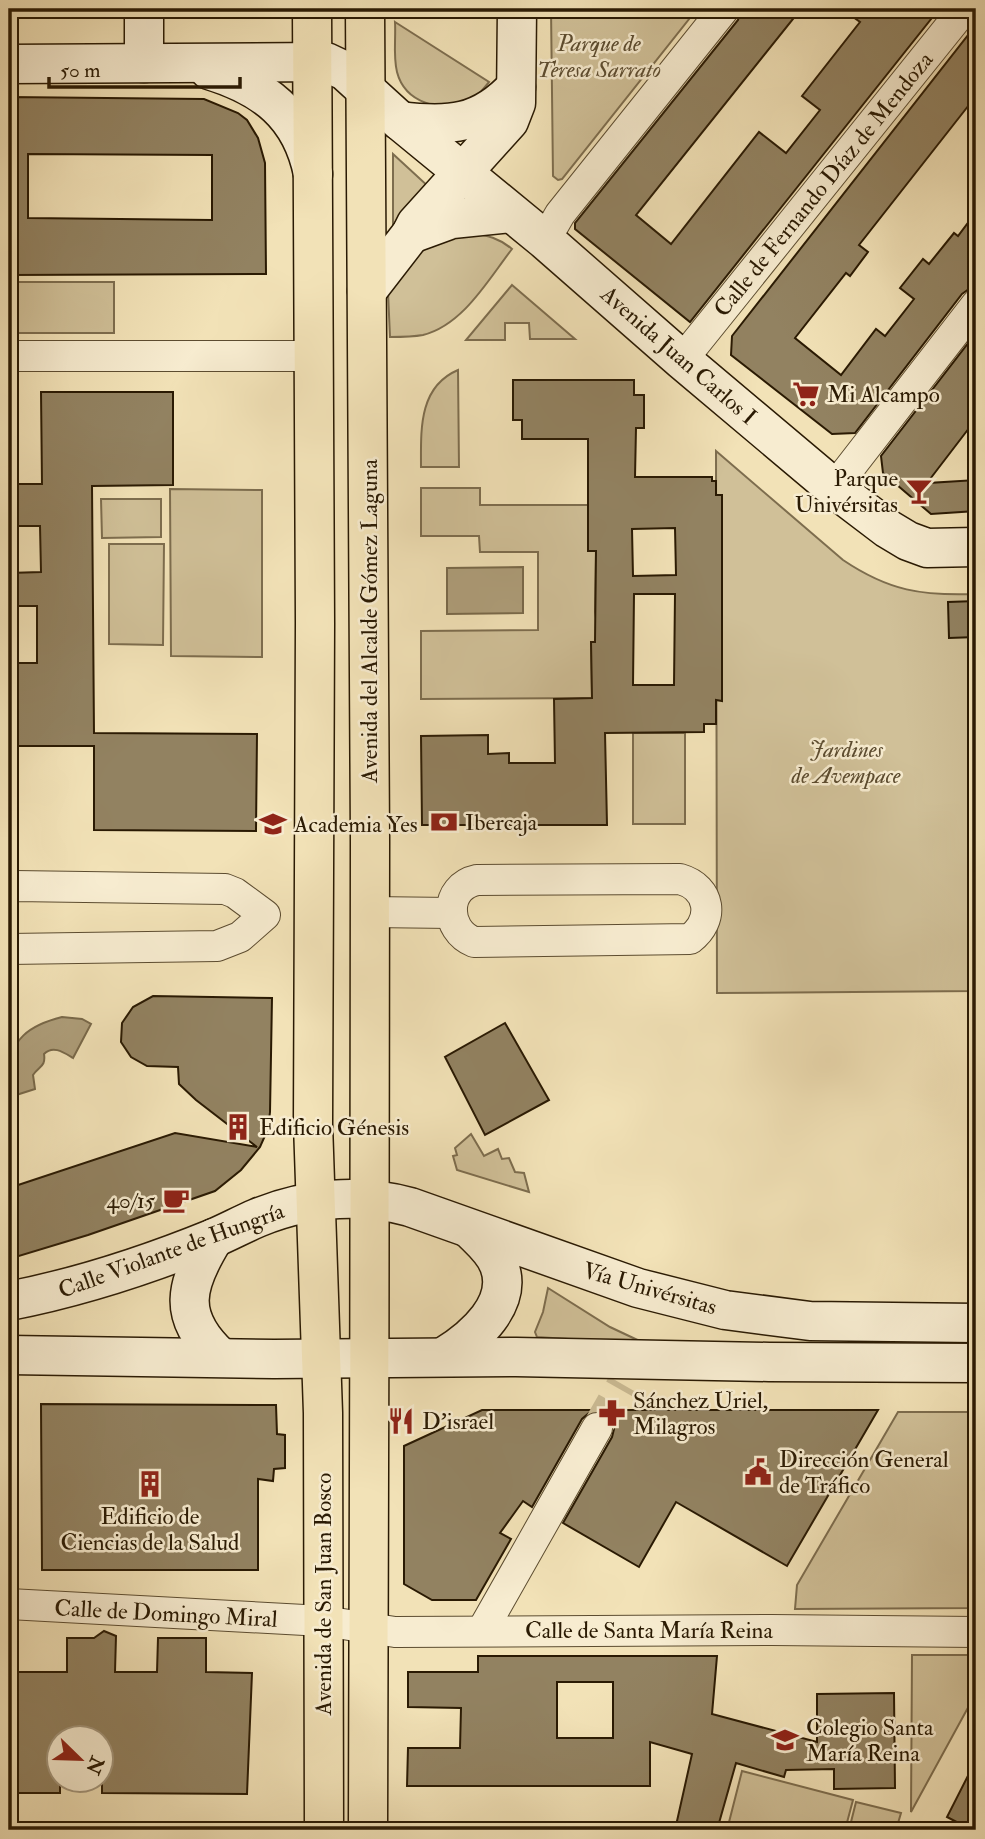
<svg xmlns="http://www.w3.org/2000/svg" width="985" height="1839" font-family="'IM FELL Double Pica',serif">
<rect width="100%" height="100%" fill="#f2e2b7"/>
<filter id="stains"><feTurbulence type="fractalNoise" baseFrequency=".00286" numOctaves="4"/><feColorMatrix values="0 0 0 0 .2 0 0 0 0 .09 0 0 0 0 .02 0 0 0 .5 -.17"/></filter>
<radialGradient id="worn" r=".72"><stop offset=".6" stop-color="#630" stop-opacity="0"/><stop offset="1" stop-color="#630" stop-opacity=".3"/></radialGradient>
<g fill="#d0c098" stroke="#7d6d4e" stroke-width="2">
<path d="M551,9h146l-135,170 -4,1 -5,-4z"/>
<path d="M395,22l94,60c-6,7 -12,16 -20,20 -28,11 -64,1 -72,-30 -4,-16 -1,-34 -2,-50z"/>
<path d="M393,154l37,34 -37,43z"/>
<path d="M466,231c18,4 32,6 46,18 -24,31 -49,76 -89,86 -11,2 -22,2 -33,2l-2,-45 34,-47z"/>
<rect x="9" y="282" width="105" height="51"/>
<path d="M512,285l63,54h-45l-1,-16h-24v17h-39z"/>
<path d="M458,370l1,97h-38c0,-36 -3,-80 37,-97z"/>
<path d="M716,451l127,109c46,31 79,36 133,34v397l-259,2z"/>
<path d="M421,488h59v17h108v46h8l-1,61 5,30 -9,1 1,55 -171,1v-68l117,-1v-78h-58l-1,-16h-58z"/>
<path d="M170,489l92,1v167l-91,-1z"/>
<path d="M101,499h60v38l-59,1z"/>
<path d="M109,544h55l-1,101 -54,-1z"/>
<rect x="633" y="733" width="52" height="91"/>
<path d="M471,1134l13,22 14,-7 4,10 7,-1 6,14 9,1 5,19 -72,-22 -4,-14 4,-1 -2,-7z"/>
<path d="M548,1288l62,39 36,17 -109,-7 -2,-5 8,-20z"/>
<path d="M898,1412h78v196l-181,1 2,-24z"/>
<path d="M912,1655h64v38l-65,119z"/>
<path d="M742,1771l111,29 -8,30h-118z"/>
<path d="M856,1802l45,11 -5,17h-47z"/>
</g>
<g fill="#ae9e7a" stroke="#79694a" stroke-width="2">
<path d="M523,567v46l-76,1v-46z"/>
<path d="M62,1017l20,2 9,5 -18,34c-10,-6 -20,-13 -29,-4 2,13 -5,12 -11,21l2,14 -22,7c-6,-7 -4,-14 -4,-22 0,-35 21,-49 53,-57z"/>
</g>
<g fill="#928261" stroke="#2a1a03" stroke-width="2" fill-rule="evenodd">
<path d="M741,9h60l-165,206 35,29 88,-112 27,21 34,-43 -18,-14 58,-74 -18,-13h97l-249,313 -115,-93v-6l163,-203z"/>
<path d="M976,25v71l-117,149 9,7 -18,24 -4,-3 -51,65 46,37 35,-46 9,7 29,-37 -14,-11 23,-29 6,5 25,-31 4,3 18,-24v76l-7,1 -7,5 -107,139 -23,1 -101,-79 1,-19z"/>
<path d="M9,97l195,2 34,14 9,7 11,18 7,25 1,111 -257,1zM28,154l184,1v65l-184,-2z"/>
<path d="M976,333v86l-49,64 49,-3v31l-45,3 -48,-41 -2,-17z"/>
<path d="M513,380h121v15h10v33h-8l-1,49h77v4h4v14h6v206l-6,-1v24h-12v8l-99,1 2,92h-185l-1,-89 67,-1v19l21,-1v10h46l-1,-64 38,-1 -1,-56h4l1,-91h-8v-112h-66v-19h-9zM675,528l1,47 -43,1 -1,-47zM634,594h41l-1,91h-41z"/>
<path d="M41,392h132v93l-81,1 2,247 163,1 -1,97 -162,-1v-84h-85v-83h28v-57h-28v-33l32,-1 -1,-46h-31v-42h33z"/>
<path d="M976,601v36l-27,1 -1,-36z"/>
<path d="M153,996l119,2 -2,114 -2,17 -8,18 -19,23 -26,21 -127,44 -79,24v-71l166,-55 82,14 -61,-47 -17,-16 -1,-17 -31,-1 -16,-9 -10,-15 1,-19 11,-16z"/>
<path d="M505,1023l44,77 -64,35 -40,-78z"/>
<path d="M41,1404l235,1 1,29 8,1v33l-11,1 -1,12 -15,-2v91h-216z"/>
<path d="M482,1410h396l-91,156 -111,-64 -37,65 -76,-44 49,-86 2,-8 -2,-9 -6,-7 -8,-2 -9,2 -7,6 -50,88 -9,-6 -23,32 11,6 -35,61h-44l-28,-16v-138z"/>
<path d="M104,1631l12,5 -1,36h42l1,-34h48v34l46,1 -5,121 -145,-1v-55h-42v55h-51v-121h58v-34h27z"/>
<path d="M478,1656h239l-5,58 105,28v-48l77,-1 1,95 -61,1v-20l-48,1 -2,7 -48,-14 -19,67h-42l17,-76 -42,-12v44h-243l1,-38h52l1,-40 -53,-1v-35h70zM557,1682h56v56h-56z"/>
<path d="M976,1760v70h-4l-25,-13z"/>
</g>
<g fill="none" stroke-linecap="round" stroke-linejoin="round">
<path stroke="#caba93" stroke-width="30" stroke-dasharray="30 15" stroke-linecap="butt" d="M597,1428l25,-44"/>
<defs>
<g id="street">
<path d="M545,240l15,-26 164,-205"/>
<path d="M9,356h287"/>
<path d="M682,360l282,-351"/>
<path d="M834,488l142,-183"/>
<path d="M680,879c31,9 35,41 10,60l-216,3c-30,-12 -30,-55 3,-62z"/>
<path d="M9,888l6,-2 210,3 10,4 30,22 -25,22 -23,9 -208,3"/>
<path d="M370,912l82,1"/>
<path d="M9,1604l314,17 72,11 377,-2 204,2"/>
<path d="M482,1631l115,-203"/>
</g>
<g id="secondary">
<path d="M144,63v-54"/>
<path d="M9,64l317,-2 19,9 55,50 145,119 137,120 152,128 54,41 20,12 19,7 49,-1"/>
<path d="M209,70c55,17 92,44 104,104"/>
<path d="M400,121c49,6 81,4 116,-34"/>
<path d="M411,234l41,-15 59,-6"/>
<path d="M367,291l44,-57 5,-10 93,-103 7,-18 1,-94"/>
<path d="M214,1238c-29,47 -38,78 6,119"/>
<path d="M9,1301c67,-13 141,-37 205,-63 14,-6 29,-14 43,-20 49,-20 102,-25 153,-11l228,81 87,22 85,11 166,2"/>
<path d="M9,1355l265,4 242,-2 253,5 207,1"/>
<path d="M445,1356c29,-18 69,-52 54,-91 -5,-14 -17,-24 -27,-34"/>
</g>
<g id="primary">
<path d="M312,9l3,614 -2,501 10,289 1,417"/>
<path d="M365,9c1,277 4,555 5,833 1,329 -2,659 -2,988"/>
</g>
</defs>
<use href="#street" stroke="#5c4c30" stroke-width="32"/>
<use href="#secondary" stroke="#2a1a03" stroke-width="41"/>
<use href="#primary" stroke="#2a1a03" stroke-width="41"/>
<use href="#street" stroke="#f7ecd0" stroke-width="30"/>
<use href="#secondary" stroke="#f7ecd0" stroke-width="38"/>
<use href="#primary" stroke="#f2e2b7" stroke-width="38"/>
</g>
<defs>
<symbol id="supermarket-bare" viewBox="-9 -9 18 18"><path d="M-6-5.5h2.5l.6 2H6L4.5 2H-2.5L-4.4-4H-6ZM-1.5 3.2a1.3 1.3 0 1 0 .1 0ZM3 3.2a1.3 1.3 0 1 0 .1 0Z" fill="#8f2418" stroke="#f7ecd0" stroke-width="2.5" paint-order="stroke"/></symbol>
<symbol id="bar-bare" viewBox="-9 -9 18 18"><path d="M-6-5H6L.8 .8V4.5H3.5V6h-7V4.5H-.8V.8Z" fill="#8f2418" stroke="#f7ecd0" stroke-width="2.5" paint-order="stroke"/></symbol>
<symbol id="bank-bare" viewBox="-9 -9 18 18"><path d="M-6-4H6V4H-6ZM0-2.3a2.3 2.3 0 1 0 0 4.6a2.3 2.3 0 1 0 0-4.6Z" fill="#8f2418" stroke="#f7ecd0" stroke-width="2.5" paint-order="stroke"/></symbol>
<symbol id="school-bare" viewBox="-9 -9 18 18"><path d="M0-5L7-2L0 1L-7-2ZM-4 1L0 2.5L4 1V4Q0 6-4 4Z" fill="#8f2418" stroke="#f7ecd0" stroke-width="2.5" paint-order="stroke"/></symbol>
<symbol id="building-bare" viewBox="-9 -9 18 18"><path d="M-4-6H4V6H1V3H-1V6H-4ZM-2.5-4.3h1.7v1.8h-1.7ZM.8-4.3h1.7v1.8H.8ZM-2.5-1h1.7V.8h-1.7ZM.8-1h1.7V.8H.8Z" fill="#8f2418" stroke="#f7ecd0" stroke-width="2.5" paint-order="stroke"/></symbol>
<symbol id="cafe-bare" viewBox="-9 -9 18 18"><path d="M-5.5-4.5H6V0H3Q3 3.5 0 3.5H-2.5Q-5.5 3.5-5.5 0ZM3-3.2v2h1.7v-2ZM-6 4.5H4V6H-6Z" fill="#8f2418" stroke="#f7ecd0" stroke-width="2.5" paint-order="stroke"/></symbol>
<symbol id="pharmacy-bare" viewBox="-9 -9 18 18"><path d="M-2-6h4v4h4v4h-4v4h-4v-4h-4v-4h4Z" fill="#8f2418" stroke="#f7ecd0" stroke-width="2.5" paint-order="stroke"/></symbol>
<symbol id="restaurant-bare" viewBox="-9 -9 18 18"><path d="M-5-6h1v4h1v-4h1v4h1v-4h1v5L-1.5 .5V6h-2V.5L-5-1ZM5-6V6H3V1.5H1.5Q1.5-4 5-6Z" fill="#8f2418" stroke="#f7ecd0" stroke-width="2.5" paint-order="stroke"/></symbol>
<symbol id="civic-bare" viewBox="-9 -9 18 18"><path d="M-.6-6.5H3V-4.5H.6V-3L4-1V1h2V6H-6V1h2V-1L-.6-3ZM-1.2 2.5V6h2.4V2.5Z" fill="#8f2418" stroke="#f7ecd0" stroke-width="2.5" paint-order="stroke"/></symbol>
</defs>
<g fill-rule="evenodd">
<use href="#supermarket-bare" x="787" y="375" width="38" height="38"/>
<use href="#bar-bare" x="900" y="472" width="38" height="38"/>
<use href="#bank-bare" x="425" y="803" width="38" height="38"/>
<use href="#school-bare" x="254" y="805" width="38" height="38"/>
<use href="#building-bare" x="219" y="1108" width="38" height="38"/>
<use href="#cafe-bare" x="157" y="1181" width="38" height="38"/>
<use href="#pharmacy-bare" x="593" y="1394" width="38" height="38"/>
<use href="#restaurant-bare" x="382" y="1402" width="38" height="38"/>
<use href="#civic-bare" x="739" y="1453" width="38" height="38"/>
<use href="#building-bare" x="131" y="1465" width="38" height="38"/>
<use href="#school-bare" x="766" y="1721" width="38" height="38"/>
</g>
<g text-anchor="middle" stroke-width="5" stroke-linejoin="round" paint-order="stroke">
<g font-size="23" font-style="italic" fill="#5c4c30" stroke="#f7ecd0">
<text x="599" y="51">Parque de<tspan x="599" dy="26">Teresa Sarrato</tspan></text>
<text x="846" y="757">Jardines<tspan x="846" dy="26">de Avempace</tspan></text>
</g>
<g font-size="23" fill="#2a1a03" stroke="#f7ecd0">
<text transform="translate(823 184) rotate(-51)" y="8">Calle de Fernando Díaz de Mendoza</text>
<text transform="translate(679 355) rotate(41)" y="8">Avenida Juan Carlos I</text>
<text transform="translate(369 621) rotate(-90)" y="8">Avenida del Alcalde Gómez Laguna</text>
<text transform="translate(171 1250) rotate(-20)" y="8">Calle Violante de Hungría</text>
<text transform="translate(650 1288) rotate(16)" y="8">Vía Univérsitas</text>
<text transform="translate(323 1594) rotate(-90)" y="8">Avenida de San Juan Bosco</text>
<text transform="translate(166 1613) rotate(3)" y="8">Calle de Domingo Miral</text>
<text x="649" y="1638">Calle de Santa María Reina</text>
</g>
<g font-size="23" fill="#2a1a03" stroke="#f7ecd0" text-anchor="start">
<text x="827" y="402">Mi Alcampo</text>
<text x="898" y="486" text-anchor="end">Parque<tspan x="898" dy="26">Univérsitas</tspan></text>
<text x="465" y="830">Ibercaja</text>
<text x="294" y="832">Academia Yes</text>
<text x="259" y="1135">Edificio Génesis</text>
<text x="155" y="1208" text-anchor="end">40/15</text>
<text x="633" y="1408">Sánchez Uriel,<tspan x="633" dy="26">Milagros</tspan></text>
<text x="422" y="1429">D'israel</text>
<text x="779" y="1467">Dirección General<tspan x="779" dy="26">de Tráfico</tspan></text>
<text x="150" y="1524" text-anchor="middle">Edificio de<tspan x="150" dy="26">Ciencias de la Salud</tspan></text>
<text x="806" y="1735">Colegio Santa<tspan x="806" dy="26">María Reina</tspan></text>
</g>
</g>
<rect width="985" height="1839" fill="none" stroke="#f2e2b7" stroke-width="35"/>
<rect x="10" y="10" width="964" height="1818" fill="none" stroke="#2a1a03" stroke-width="3.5"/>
<rect x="18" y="18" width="950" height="1804" fill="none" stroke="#2a1a03" stroke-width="2"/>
<g transform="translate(80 1759) rotate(113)"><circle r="33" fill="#f7ecd0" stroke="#a5987e" stroke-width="2"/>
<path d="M0-5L12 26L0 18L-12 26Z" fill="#8f2418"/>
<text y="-10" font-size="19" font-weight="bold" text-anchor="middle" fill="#2a1a03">N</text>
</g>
<path d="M49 77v10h191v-10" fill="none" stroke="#2a1a03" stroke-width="3.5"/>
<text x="60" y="77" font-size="21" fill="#2a1a03" stroke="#f7ecd0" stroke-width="5" paint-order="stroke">50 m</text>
<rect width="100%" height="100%" filter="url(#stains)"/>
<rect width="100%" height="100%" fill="url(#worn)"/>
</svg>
